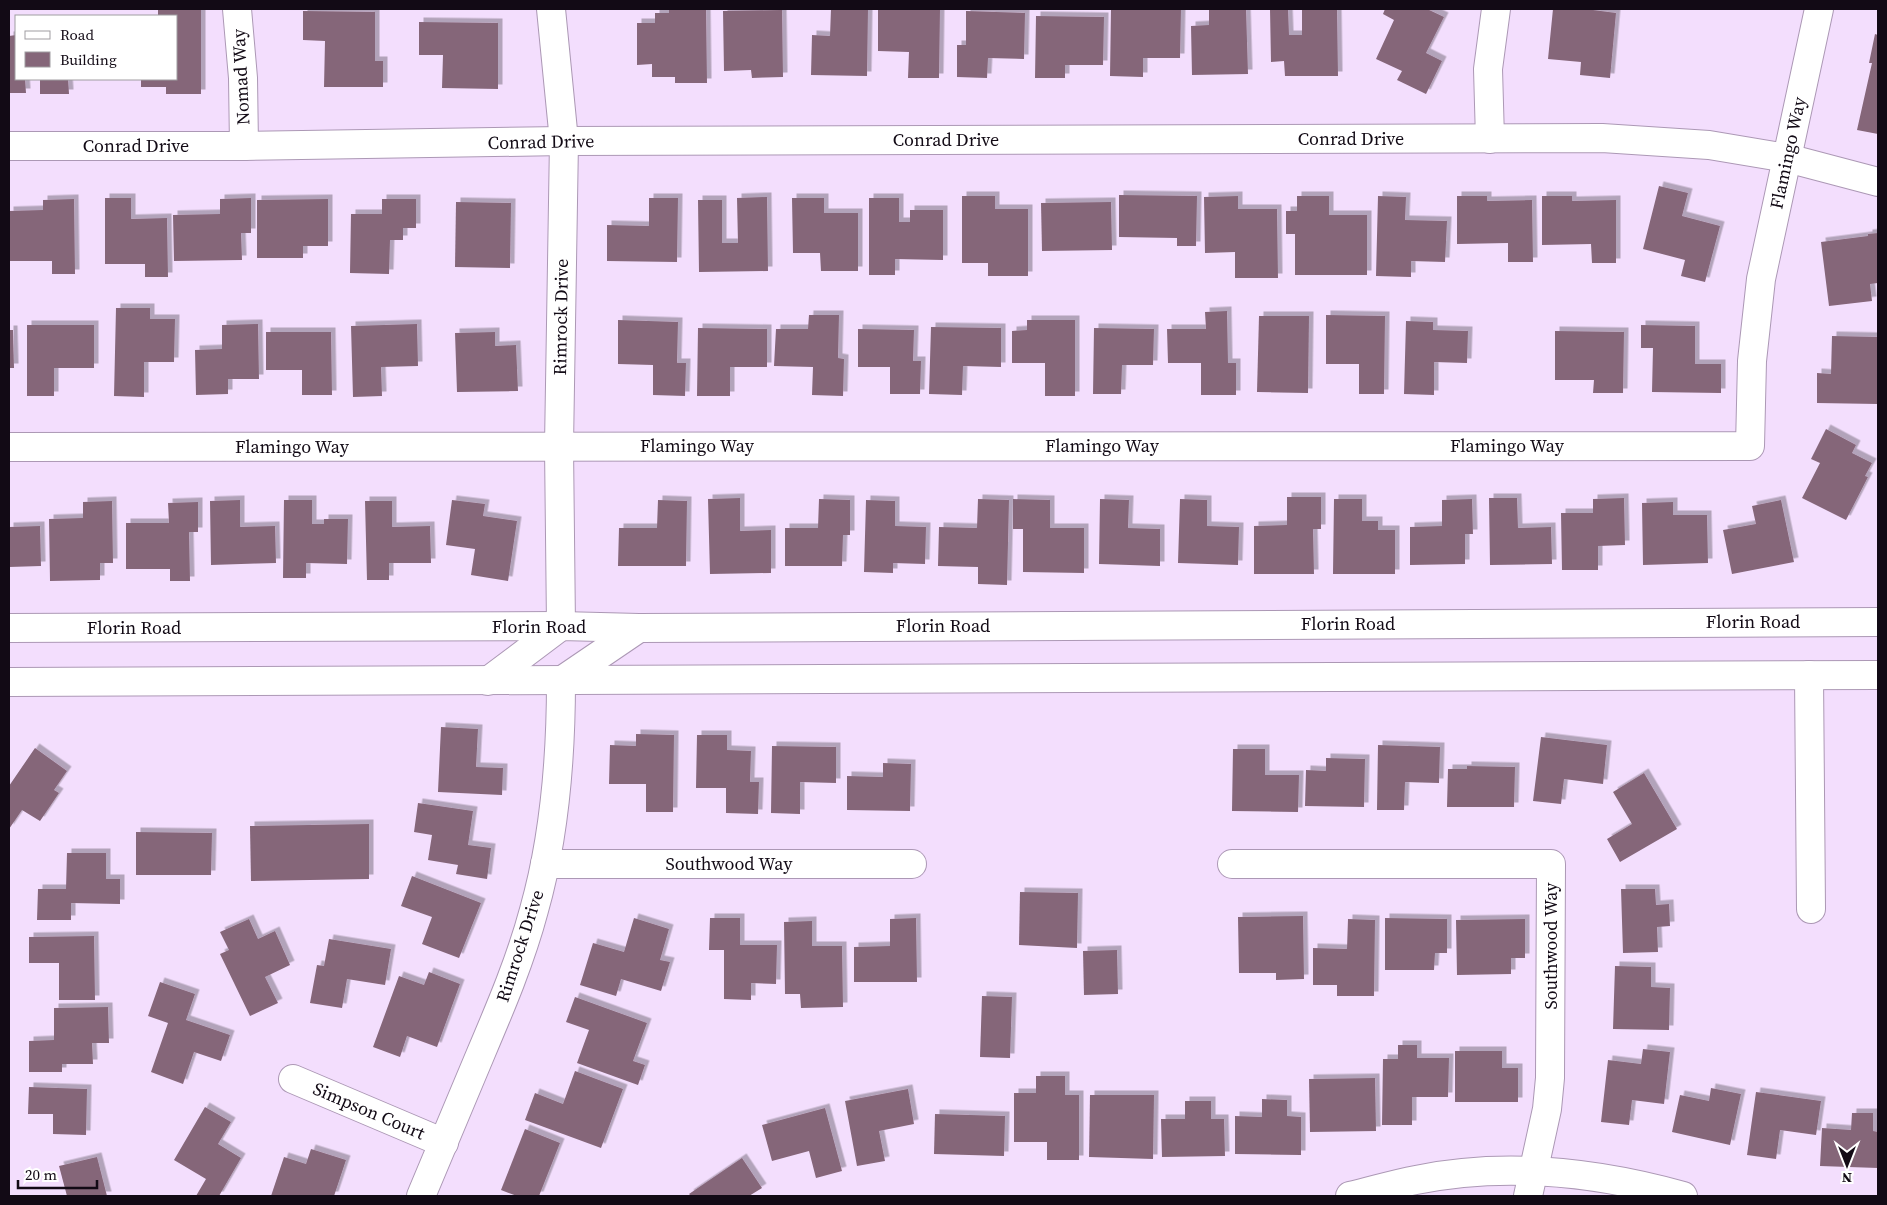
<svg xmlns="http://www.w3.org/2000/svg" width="1887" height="1205" font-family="'Source Serif 4',serif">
<defs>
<filter id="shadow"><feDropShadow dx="4.5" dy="-4.5" stdDeviation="0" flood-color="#0004"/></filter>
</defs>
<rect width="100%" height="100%" fill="#f3defd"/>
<g fill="#856679" filter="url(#shadow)">
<path d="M158,9h43v85h-35v-7h-25v-8h35v-63h-18z"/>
<path d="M669,9h37l1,74h-32v-6h-23v-13l-15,1v-42h18v-10h14z"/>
<path d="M831,9h37l-1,67 -56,-1 1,-40 18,1z"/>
<path d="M878,9h62l-1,69h-31l1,-26 -31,-1z"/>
<path d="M1111,9h70l-1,49h-37v19l-33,-1z"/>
<path d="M1209,9h37l2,65 -56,1 -1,-49 18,-1z"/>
<path d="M1270,9h18l1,26h13v-26h35l1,67h-53l-1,-15 -13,1z"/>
<path d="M1385,9h42l17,8 -18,36 16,8 -16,33 -29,-14 5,-9 -26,-12 18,-39 -11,-6z"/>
<path d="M1553,9h40v1l23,3 -6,65 -30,-3 1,-13 -33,-3z"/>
<path d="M782,10l1,67 -31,1 -1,-8 -27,1 -1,-60z"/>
<path d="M303,11l72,1v49h8v26h-59l1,-46 -22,-1z"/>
<path d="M966,11l59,2 -1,46 -36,-1 -1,20 -30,-1v-32h9z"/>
<path d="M1036,16l68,1 -1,48h-38v13h-30z"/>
<path d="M419,22l79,1v66l-56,-1 1,-33h-24z"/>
<path d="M1875,34l3,1v99l-21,-4 15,-67h-3z"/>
<path d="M16,35v44h9l1,14h-17v-57z"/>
<path d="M40,79h28l1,15h-29z"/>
<path d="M1659,186l29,7 -6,23 38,10 -15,56 -24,-6 4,-16 -42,-11z"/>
<path d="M1119,195l78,1 -1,50h-19v-8l-58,-1z"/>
<path d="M962,196h33v13h33v67h-40v-13h-26z"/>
<path d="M1238,196v13h39l1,69h-43v-26l-30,1 -1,-56z"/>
<path d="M1297,196h32v19h38v60h-72v-41h-9v-23h11z"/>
<path d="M1378,196l28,1 -1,23 42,1 -2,41 -34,-1v16l-35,-1z"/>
<path d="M1457,196h30v5l45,-1 1,62h-25v-19l-51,1z"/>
<path d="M1542,196h30v5l44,-1v63h-24l-1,-19 -49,1z"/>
<path d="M767,197l1,74 -69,1 -1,-72h24v43h16l-1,-45z"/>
<path d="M105,198h26v21l36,-1 1,59h-23v-13h-40z"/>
<path d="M251,198v35h-10l1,27 -68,1 -1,-46 47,-1v-15z"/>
<path d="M649,198h29l-1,64 -70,-1v-36l42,1z"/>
<path d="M792,198h32v15h34v58h-37l-1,-18h-27z"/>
<path d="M869,198h30v24h11v-12h33v50l-48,-1v16h-26z"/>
<path d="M74,199l1,75h-23v-13h-42l-1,-50 34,-1v-10z"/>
<path d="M328,199v47h-25v12h-46v-58z"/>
<path d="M382,199h34v29h-13v12h-13l-1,34 -39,-1 1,-59h31z"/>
<path d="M456,202l55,1 -1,65 -55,-1z"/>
<path d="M1111,202l1,48 -70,1 -1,-48z"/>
<path d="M1878,233v50l-8,1 2,17 -43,5 -8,-64 47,-6v-2z"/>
<path d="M116,308h34v11h25l-1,43h-30v35l-30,-1z"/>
<path d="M1227,311l1,52h8v32h-35v-32h-33l-1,-34h39l-1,-17z"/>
<path d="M809,315h30l-1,43 6,1 -1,37 -31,-1 1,-28 -39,-1 2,-37h32z"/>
<path d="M1326,315l59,1 -1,78h-25v-30h-33z"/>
<path d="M1259,316h50l-1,77 -51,-1z"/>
<path d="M618,320l60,2 -1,41h9l-1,33 -32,-1v-30l-35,-1z"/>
<path d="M1027,320h48v76h-30v-33h-33v-32l15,-1z"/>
<path d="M1406,321l27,1v8l35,1 -1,32 -33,-1v33l-30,-1z"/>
<path d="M258,324l1,55h-31v15l-32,1 -1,-45 27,-1v-24z"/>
<path d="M417,324l1,42 -37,1 1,29 -29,1 -2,-71z"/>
<path d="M27,325h67v43h-40v28h-27z"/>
<path d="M1641,325l54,1v38h26v29l-69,-1 1,-44h-12z"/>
<path d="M931,327l70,1v39l-38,-1 -1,29 -33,-1z"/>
<path d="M698,328l69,1v38h-37v29h-33z"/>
<path d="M1094,328l60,1 -1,36h-31l-1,29h-28z"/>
<path d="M858,329l56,1 -1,31h8l-1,33h-30v-27h-32z"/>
<path d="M9,330h4l1,38h-5z"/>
<path d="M1555,331l69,1 -1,61h-30l1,-13h-39z"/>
<path d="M266,332h65l1,63h-30v-25h-36z"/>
<path d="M495,332v14l21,-1 2,46 -61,1 -2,-59z"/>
<path d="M1832,336l46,1v67l-61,-1v-30l14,1z"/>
<path d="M1826,429l30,16 -4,8 20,10 -7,13 3,1 -22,43 -44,-22 18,-35 -9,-4z"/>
<path d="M1287,497h34v32h-8l1,45h-60v-48l33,-1z"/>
<path d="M740,498v33l31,-1v43l-61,1 -2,-75z"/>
<path d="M1489,498h28l1,30 33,-1 1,37 -62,1z"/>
<path d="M1624,498l1,47 -27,1v24h-36l-1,-57h32v-14z"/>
<path d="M819,499l31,1v35h-7l-1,31h-57v-38h33z"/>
<path d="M978,499l31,1 -2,85 -29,-1v-17l-40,-1 1,-39 38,1z"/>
<path d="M1013,499l37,1v28h34v45l-61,-1v-43h-10z"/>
<path d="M1100,499l29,1 -1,28 32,1v37l-61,-2z"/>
<path d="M1180,499l27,1v26l32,1 -1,38 -60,-2z"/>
<path d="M1334,499h28v22h16v9h17v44h-62z"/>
<path d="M1472,499l1,35h-8v30l-55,1v-38l32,-1v-26z"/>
<path d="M240,500v27l35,-1 1,37 -65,2 -1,-64z"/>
<path d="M284,500h28v24h12v-5h24l-1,45 -41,-1v15h-23z"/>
<path d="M452,500l33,4 -2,12 34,5 -9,60 -37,-6 4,-26 -29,-4z"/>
<path d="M658,500l29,1 -1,65h-68l1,-38h38z"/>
<path d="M866,500l29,1v25l31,1 -1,37 -32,-1v10l-29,-1z"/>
<path d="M1781,500l13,62 -62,12 -9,-44 33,-6 -4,-18z"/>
<path d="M112,501l1,62h-13v17l-50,1 -1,-62 34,-1v-16z"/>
<path d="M365,501h27v26l38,-1 1,37h-42v17h-22z"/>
<path d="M198,502v30h-9l1,49h-20v-12h-44v-46h43l-1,-20z"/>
<path d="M1673,502v13h34l1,48 -65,2 -1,-62z"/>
<path d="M40,526l1,40 -32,1v-40z"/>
<path d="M441,727l37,2 -2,38 27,1 -1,27 -64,-3z"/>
<path d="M636,734l38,1 -1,77h-27v-28h-37l1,-39 26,1z"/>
<path d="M697,735h30v15l24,1 -1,31h9l-1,32 -32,-1v-25h-30z"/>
<path d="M1541,737l66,8 -4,39 -39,-5 -3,25 -28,-3z"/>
<path d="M1378,745l62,2 -1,36 -34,-1 -1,28h-27z"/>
<path d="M772,746l64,1v36l-36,-1v32l-29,-1z"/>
<path d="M35,748l32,23 -13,19 5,3 -19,28 -18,-11 -13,19v-43z"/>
<path d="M1233,749h32v26h34l-1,37 -66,-1z"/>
<path d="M1326,758l39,1 -1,48 -59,-1 1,-36 20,1z"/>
<path d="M883,763l28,1 -1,47 -63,-1v-34l36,1z"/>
<path d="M1467,766l48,1 -1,40h-67l1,-38h19z"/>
<path d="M1644,773l33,56 -57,33 -13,-23 25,-15 -19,-32z"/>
<path d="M418,803l55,8 -5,34 23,3 -4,31 -31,-5 2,-9 -30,-5 4,-25 -18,-3z"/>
<path d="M369,824v55l-118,2 -1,-55z"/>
<path d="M136,832l76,1 -1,42h-75z"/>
<path d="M67,853h39v26h14v25l-49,-1v17h-34l1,-31h28z"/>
<path d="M412,876l69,27 -22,55 -37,-14 10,-27 -31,-11z"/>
<path d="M1621,889h34l1,16 13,-1 1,22 -13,1 1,25 -35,1z"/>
<path d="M1020,892l58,1 -1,55 -58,-3z"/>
<path d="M1303,916l1,63 -28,1v-7h-37l-1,-56z"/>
<path d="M634,918l35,11 -9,31 10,2 -9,29 -40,-12 -5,17 -36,-11 13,-42 31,9z"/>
<path d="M710,918h30v27h37l-1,39 -25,-1v17l-27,-1v-49h-15z"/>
<path d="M916,918l1,64h-63v-35l36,-1v-27z"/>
<path d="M1385,918l62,1v34h-12l-1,17h-49z"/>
<path d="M249,919l9,20 17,-8 15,34 -25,12 13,26 -28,13 -30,-62 9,-4 -9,-18z"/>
<path d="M1348,919l27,1 -1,76h-37v-11h-24v-37l34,1z"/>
<path d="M1525,919v39h-14v16l-54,1 -1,-55z"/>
<path d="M812,921v25h30l1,61 -42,1 -1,-14h-15l-1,-72z"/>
<path d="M94,936l1,64h-36v-37h-30v-26z"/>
<path d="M329,939l62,10 -6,36 -38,-6 -5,29 -32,-5 7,-38 7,1z"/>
<path d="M1117,950l1,44 -34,1 -1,-44z"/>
<path d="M1615,966l36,1v20l19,1 -1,42 -56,-1z"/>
<path d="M429,972l31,12 -23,63 -30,-11 -7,21 -27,-10 26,-71 25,9z"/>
<path d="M160,982l35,12 -9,26 44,15 -9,26 -27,-9 -11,32 -32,-12 17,-49 -20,-7z"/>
<path d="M982,996l30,1 -2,61 -30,-1z"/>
<path d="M575,997l72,26 -14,38 12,4 -7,20 -61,-22 12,-33 -23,-8z"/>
<path d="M108,1007l1,36h-17l1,21h-31v8h-33v-31l25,-1v-32z"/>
<path d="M1398,1045h19v13h32l-1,39h-36v28h-30l1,-66h15z"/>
<path d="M1643,1049l27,3 -6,52 -32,-4 -3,25 -28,-3 7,-62 33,4z"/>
<path d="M1455,1051h47v17h16v34h-63z"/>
<path d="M575,1071l48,18 -22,59 -76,-28 10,-27 28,11z"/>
<path d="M1036,1076h29v19h14v65h-32v-18h-33v-49h22z"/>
<path d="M1375,1078l1,53 -66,1 -1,-53z"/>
<path d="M29,1087l58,2 -1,46 -33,-1v-20h-25z"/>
<path d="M1711,1088l30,6 -11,51 -58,-13 8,-37 29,6z"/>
<path d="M908,1089l6,35 -35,7 6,30 -28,5 -12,-65z"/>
<path d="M1756,1092l65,9 -5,34 -36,-5 -4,29 -29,-4z"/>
<path d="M1090,1095h64l-1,64 -64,-2z"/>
<path d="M1262,1099l25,1v16l14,1v38l-66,-1v-38l27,1z"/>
<path d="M1185,1101h26v18h13l1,37 -63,1 -1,-38h24z"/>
<path d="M205,1107l26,15 -13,22 23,14 -22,38h-23l10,-17 -32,-19z"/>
<path d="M825,1108l17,63 -26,7 -7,-27 -37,10 -10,-36z"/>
<path d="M1852,1113h21v18l5,1v36l-58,-2 2,-38 29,2z"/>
<path d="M935,1114l70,2 -1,40 -70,-2z"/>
<path d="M525,1129l35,14 -21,53h-22l-16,-6z"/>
<path d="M311,1149l35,11 -12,36h-63l13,-39 22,7z"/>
<path d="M97,1157l10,39h-40l-8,-30z"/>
<path d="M742,1158l20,30 -13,8h-58l-2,-2z"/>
</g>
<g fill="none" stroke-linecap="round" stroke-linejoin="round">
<defs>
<g id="minor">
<path d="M237,9l6,69 1,68"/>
<path d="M551,9l13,132 -5,305 2,180"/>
<path d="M1490,139l-2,-70 8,-60"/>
<path d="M9,146h235l320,-5 1038,-3 107,7 78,13 91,24"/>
<path d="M9,447l1741,-1 2,-85 9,-82 58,-270"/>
<path d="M1809,675l2,234"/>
<path d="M545,864h367"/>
<path d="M1232,864h319l-1,214 -3,31 -19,87"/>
<path d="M293,1079l151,64"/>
<path d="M421,1196c20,-48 40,-95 60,-143 20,-47 40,-94 53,-143 21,-74 27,-152 27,-229"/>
<path d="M1350,1196c22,-5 44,-12 66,-16 88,-18 181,-8 267,16"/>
</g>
<g id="major">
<path d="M9,628l552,-2 78,2 1239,-6"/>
<path d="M488,681l73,-55"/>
<path d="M561,681l78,-53"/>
<path d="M9,682l1869,-7"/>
</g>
</defs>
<use href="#minor" stroke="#ac98b5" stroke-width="30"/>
<use href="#major" stroke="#ac98b5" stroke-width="30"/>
<use href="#minor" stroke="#fff" stroke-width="28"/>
<use href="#major" stroke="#fff" stroke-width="28"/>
</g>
<g text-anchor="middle" stroke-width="4" stroke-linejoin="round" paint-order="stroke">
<g font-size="18" fill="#120a15" stroke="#fff">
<text transform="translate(241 77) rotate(-93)" y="6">Nomad Way</text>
<text x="1351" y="145">Conrad Drive</text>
<text x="946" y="146">Conrad Drive</text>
<text transform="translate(541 142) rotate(-1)" y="6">Conrad Drive</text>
<text x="136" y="152">Conrad Drive</text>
<text transform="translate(1788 153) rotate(-78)" y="6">Flamingo Way</text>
<text transform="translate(561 317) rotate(-89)" y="6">Rimrock Drive</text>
<text x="697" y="452">Flamingo Way</text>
<text x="1102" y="452">Flamingo Way</text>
<text x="1507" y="452">Flamingo Way</text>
<text x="292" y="453">Flamingo Way</text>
<text x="1753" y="628">Florin Road</text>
<text x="1348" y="630">Florin Road</text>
<text x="943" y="632">Florin Road</text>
<text x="539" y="633">Florin Road</text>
<text x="134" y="634">Florin Road</text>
<text x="729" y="870">Southwood Way</text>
<text transform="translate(520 946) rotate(-72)" y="6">Rimrock Drive</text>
<text transform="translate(1551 946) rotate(-90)" y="6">Southwood Way</text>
<text transform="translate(369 1111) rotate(23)" y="6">Simpson Court</text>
</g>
</g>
<rect width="1887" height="1205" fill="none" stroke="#120a15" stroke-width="20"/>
<rect x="15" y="15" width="162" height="65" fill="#ffffff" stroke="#a09da1"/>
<rect x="25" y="31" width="25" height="8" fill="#ffffff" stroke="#a09da1"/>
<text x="60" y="40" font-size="15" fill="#120a15">Road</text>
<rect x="25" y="52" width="25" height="15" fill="#856679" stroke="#a09da1"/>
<text x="60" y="65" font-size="15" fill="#120a15">Building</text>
<g transform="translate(1847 1165) rotate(180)" stroke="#ffffff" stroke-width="4" paint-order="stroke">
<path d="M0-4L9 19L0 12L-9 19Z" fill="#120a15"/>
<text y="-8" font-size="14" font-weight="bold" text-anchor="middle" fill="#120a15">N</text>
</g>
<path d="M18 1180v8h79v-8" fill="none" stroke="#120a15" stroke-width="2.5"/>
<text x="25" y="1180" font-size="15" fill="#120a15" stroke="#ffffff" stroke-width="4" paint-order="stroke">20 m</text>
</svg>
